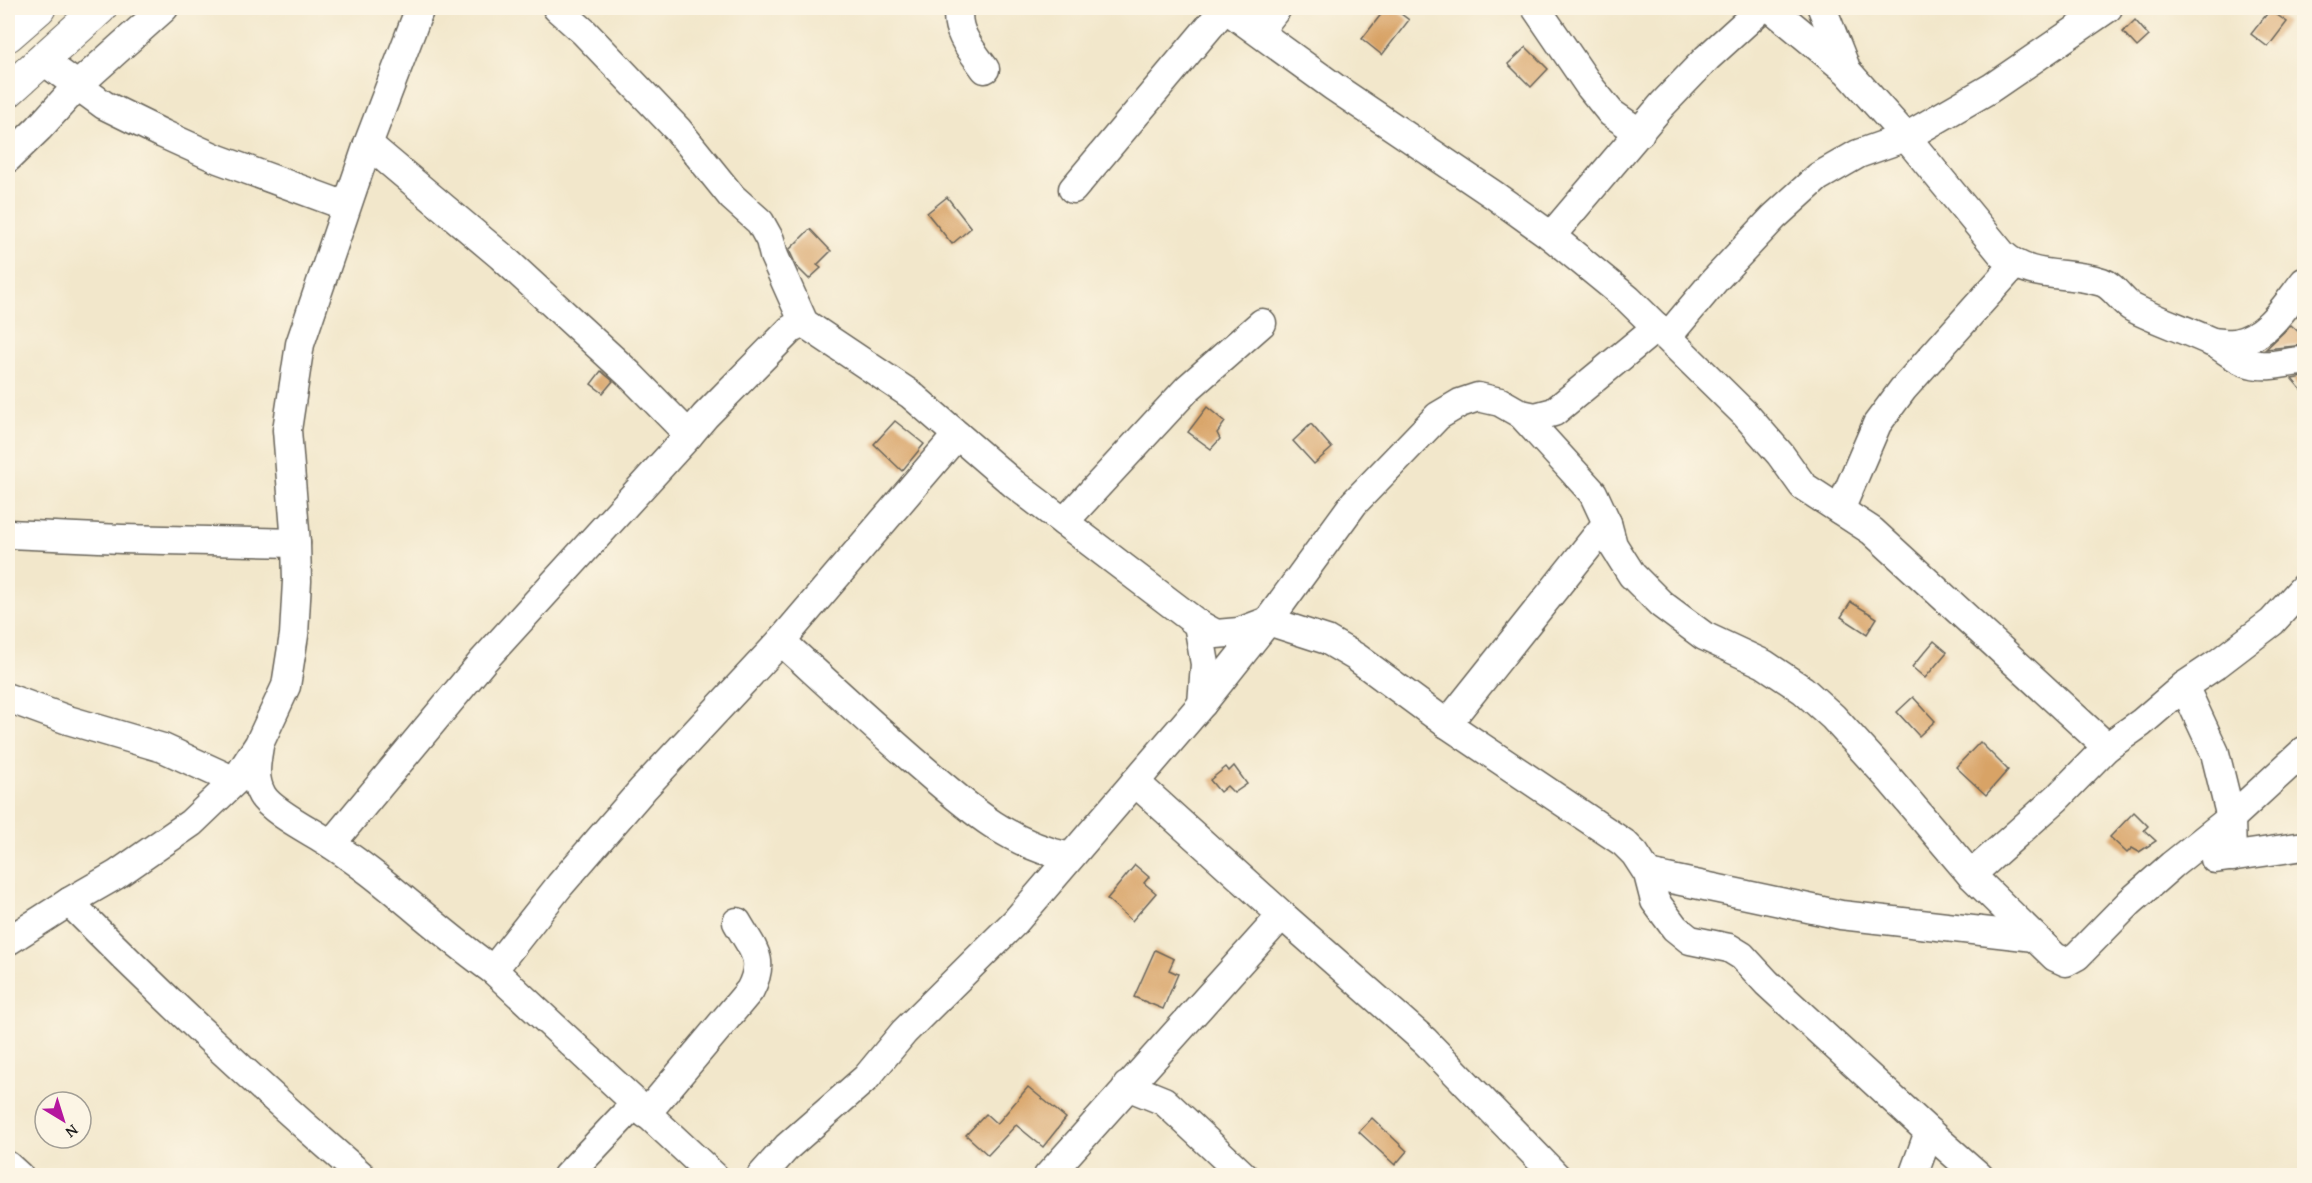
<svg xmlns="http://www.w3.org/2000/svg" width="2312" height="1183" font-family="'Gentium Book Plus',serif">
<rect width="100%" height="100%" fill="#fcf5e5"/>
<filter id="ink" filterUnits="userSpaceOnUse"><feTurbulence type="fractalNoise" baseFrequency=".0167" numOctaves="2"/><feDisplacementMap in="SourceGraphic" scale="12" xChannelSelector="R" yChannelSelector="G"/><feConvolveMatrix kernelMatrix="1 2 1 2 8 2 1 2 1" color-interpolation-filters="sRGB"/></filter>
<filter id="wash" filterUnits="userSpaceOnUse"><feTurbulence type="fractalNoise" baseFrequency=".008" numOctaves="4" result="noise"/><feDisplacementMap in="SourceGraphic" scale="24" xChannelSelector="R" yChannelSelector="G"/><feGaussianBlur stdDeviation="1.35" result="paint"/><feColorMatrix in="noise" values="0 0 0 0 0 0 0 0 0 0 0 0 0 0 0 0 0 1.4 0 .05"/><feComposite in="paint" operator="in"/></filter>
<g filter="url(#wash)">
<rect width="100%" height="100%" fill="#f2e7cb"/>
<g id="blocks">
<g fill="#d8a366">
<path d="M1386,8h7l16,12 -27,35 -20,-16z"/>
<path d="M2270,10l17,12 -19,25 -17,-13z"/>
<path d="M2135,20l14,16 -12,11 -14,-15z"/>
<path d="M1526,47l22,22 -17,18 -23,-23z"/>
<path d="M947,197l24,31 -19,16 -25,-31z"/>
<path d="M810,229l21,22 -14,14 4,3 -12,11 -12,-12 -8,-17z"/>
<path d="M2291,325l13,12v8l-38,4z"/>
<path d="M601,371l12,10 -10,12 -12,-9z"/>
<path d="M2304,377v16l-12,-14z"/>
<path d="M1207,407l18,15 -8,11 3,6 -9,10 -23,-17z"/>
<path d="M895,421l29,23 -22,27 -28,-27z"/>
<path d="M1311,424l21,24 -18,16 -21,-23z"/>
<path d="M1851,602l26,16 -10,16 -26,-17z"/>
<path d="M1934,641l13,11 -22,26 -13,-11z"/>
<path d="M1913,697l22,24 -16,15 -22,-24z"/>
<path d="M1980,742l28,28 -22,25 -30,-28z"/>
<path d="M1234,766l13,18 -13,9 -7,-7 -7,6 -10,-12 16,-13 3,4z"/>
<path d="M2134,812l14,14 -4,4 12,11 -17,11 -7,-4 -5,5 -17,-16z"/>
<path d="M1135,865l14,12 -5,6 12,10 -24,28 -25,-22z"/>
<path d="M1155,950l19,9 -5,11 9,4 -15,35 -29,-12z"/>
<path d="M1028,1087l38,31 -23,29 -27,-22 -28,30 -22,-20 20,-21 11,10z"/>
<path d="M1372,1118l35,33 -12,14 -36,-33z"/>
</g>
</g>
</g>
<g filter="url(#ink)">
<use href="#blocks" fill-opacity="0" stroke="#676359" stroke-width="1.5"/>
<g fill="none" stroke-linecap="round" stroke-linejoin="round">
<defs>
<g id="minor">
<path d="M557,8l27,24 94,98 54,67 28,25 10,18 4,16 30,67 106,71 104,90 184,140 18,10 23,-2 29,-11 59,19 29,17 91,67 177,119 11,11 13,20 7,27 20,27 15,12 39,8 13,8 25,27 162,149 50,44"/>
<path d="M959,8c-5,23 13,43 26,61"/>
<path d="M1536,8l54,79 21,26 29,20"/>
<path d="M1771,8l76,63 59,66 96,117c30,27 64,16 100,28 12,4 20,20 31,26 25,13 51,21 77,33 17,8 28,22 49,24 15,2 30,-4 45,-4"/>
<path d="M1822,8l23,58"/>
<path d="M1259,31l18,-23"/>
<path d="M41,59l63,46 59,29 55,25 128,47"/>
<path d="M368,144l133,112 128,118 60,61 16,-19 86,-87 13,-6"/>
<path d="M8,158l31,-30 39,-43 86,-77"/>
<path d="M1073,189l152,-181 109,79 160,108 57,41 77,63 117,115 35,40 23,32 69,45 235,216"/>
<path d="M1551,236l112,-132 44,-46 55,-50"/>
<path d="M1668,336l47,-56 59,-63 44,-40 40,-23 48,-17 85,-49 117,-80"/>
<path d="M2211,342c7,0 16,2 24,1 31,-5 51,-38 69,-61"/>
<path d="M1521,414l72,79 14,30 6,22 19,30 29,29 43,32 60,28 39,26 30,27 53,58 85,100 84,82 11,5 11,-6 53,-54 42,-37 59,-47 73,-67"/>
<path d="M1840,510l37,-86 26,-35 111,-124"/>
<path d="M1064,522l124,-134 74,-65"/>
<path d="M8,534l114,5 174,4"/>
<path d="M1198,624l7,40 -3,40"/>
<path d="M781,641c44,40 87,80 132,119 49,42 92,84 157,97"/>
<path d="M2184,686l31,67 16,65 1,39"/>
<path d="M8,698l60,22 95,28 72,33"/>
<path d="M1447,724l160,-201"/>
<path d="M259,746c-3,18 -6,33 3,49 8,14 41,32 56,41 63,38 115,92 175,134l221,206"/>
<path d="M331,844l152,-183 206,-226"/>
<path d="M2215,859l89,-13"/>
<path d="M1648,874l193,41 193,22"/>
<path d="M1971,875l86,-77 50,-51 34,-24 43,-37 33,-22 55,-42 32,-35"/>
<path d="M69,902c94,95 191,186 293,274"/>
<path d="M1282,915l143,126 131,135"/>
<path d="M8,941l61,-39 47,-27 75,-52 44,-42 24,-37 27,-58 8,-51 3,-54 -1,-38 -9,-113 13,-86 68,-200 52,-136"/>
<path d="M493,970l67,-85 83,-96 138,-148 176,-206"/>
<path d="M1127,1086l37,15 80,75"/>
<path d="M646,1114l104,-124c16,-31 3,-40 -13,-68"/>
<path d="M8,1166l11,10"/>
<path d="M567,1176l68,-72"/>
<path d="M761,1176l26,-29 79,-69 38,-46 111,-110 187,-218 66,-83 86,-118 84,-87 22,-13 18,-6 22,5 21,12 14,3 19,-5 103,-85"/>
<path d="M1048,1176l234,-261 -147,-133"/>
<path d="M1913,1176l16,-44"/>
</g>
<g id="major">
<path d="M8,35l31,-27"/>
<path d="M8,91l92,-83"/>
</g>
</defs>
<use href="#minor" stroke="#676359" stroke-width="31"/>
<use href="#major" stroke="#676359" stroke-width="35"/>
<use href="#minor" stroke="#fff" stroke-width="28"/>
<use href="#major" stroke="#fff" stroke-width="33"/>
</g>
</g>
<rect width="2312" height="1183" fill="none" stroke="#fcf5e5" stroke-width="30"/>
<g transform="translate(63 1120) rotate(142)"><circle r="28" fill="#fcf5e5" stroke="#a29e95" stroke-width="1.5"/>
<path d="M0-4.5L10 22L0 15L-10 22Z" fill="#b5179e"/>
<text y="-9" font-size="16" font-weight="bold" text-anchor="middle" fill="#1c1c1c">N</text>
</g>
</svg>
